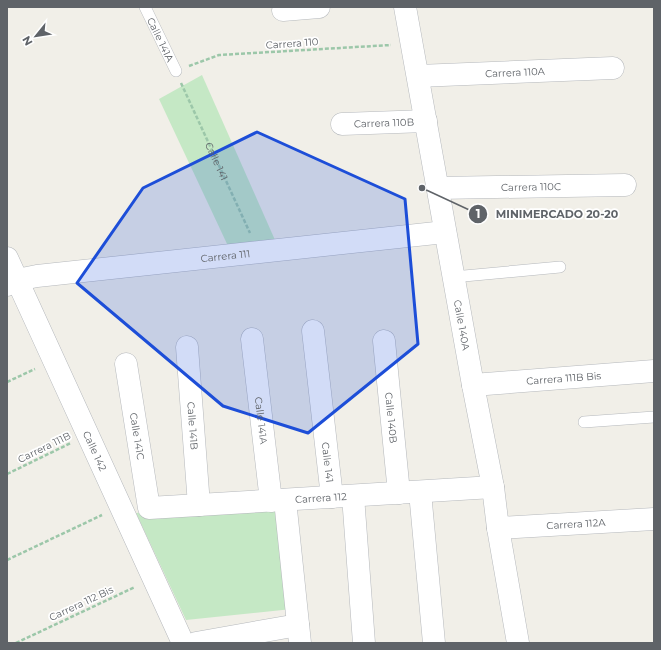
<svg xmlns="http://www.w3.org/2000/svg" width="661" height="650" font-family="Montserrat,sans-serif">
<rect width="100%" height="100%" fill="#f1efe8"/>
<g fill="#c5e8c5">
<path d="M202,75l73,165 -47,6 -69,-147z"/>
<path d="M277,502l15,107 -106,11 -50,-107z"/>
</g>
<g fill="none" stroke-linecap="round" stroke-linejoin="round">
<defs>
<g id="lane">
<path id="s2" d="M145,7l31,64"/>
<path d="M453,277l107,-10"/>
<path d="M584,422l70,-5"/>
</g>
<g id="street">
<path id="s3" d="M405,7l68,378 20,102 5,41 20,115"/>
<path d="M283,10l36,-3"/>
<path id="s4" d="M418,76l195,-8"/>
<path id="s5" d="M342,124l84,-3"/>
<path id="s6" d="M438,188l187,-3"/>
<path id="s7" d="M7,258l176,385"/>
<path id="s8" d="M7,285l10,-5 20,-4 408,-44"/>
<path id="s9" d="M313,331l19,166"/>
<path id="s10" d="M252,339l19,162"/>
<path id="s11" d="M384,341l15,152"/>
<path id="s12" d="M187,347l12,158"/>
<path id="s13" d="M126,364l23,144 344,-21"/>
<path id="s14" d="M473,385l181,-14"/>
<path d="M420,492l14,151"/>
<path d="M353,496l11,147"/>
<path d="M285,500l15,143"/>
<path id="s15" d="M498,528l156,-9"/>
<path d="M196,643l102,-18"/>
</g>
</defs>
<use href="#lane" stroke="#b5b8bc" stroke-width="12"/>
<use href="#street" stroke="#b5b8bc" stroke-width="23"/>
<g stroke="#9cc7a9" stroke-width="2.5" stroke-dasharray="4 2" stroke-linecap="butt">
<path d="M189,66l30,-11 172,-10"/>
<path id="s1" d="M181,83l69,150"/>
<path d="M7,382l28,-13"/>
<path d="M7,474l64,-31"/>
<path d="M7,560l95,-45"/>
<path d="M16,643l119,-56"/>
</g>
<use href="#lane" stroke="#fff" stroke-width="11"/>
<use href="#street" stroke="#fff" stroke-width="22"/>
</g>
<path fill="#1d4ed8" fill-opacity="0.2" stroke="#1d4ed8" stroke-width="3" stroke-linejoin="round" d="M257,132l148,67 13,145 -110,89 -85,-27 -146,-123 66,-95z"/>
<g text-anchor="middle" stroke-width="3.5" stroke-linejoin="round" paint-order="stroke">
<g font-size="10" fill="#5f6368" stroke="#fff">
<text dy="4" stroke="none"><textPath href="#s2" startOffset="36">Calle 141A</textPath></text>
<text transform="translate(292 43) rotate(-4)" y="4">Carrera 110</text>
<text dy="4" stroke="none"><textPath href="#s4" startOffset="97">Carrera 110A</textPath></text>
<text dy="4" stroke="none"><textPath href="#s5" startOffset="42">Carrera 110B</textPath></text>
<text dy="4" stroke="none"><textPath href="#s1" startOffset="86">Calle 141</textPath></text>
<text dy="4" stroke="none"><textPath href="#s6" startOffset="93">Carrera 110C</textPath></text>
<text dy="4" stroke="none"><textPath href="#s8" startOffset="221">Carrera 111</textPath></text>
<text dy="4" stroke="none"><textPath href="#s3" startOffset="323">Calle 140A</textPath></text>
<text dy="4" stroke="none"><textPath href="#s14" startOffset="91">Carrera 111B Bis</textPath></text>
<text dy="4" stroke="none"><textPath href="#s11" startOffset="77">Calle 140B</textPath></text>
<text dy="4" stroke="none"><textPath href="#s10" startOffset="82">Calle 141A</textPath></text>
<text dy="4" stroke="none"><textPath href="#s12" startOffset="79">Calle 141B</textPath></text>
<text dy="4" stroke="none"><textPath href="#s13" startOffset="73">Calle 141C</textPath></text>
<text transform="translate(44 447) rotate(-26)" y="4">Carrera 111B</text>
<text dy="4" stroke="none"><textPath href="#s7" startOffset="212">Calle 142</textPath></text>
<text dy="4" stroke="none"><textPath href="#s9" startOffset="132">Calle 141</textPath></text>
<text dy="4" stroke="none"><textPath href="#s13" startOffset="318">Carrera 112</textPath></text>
<text dy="4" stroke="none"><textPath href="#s15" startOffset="78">Carrera 112A</textPath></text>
<text transform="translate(81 603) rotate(-25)" y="4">Carrera 112 Bis</text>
</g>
</g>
<path fill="none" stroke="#5f6368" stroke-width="1.5" d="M422 188L478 214"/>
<g fill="#5f6368" stroke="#fff" stroke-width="1.5">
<circle cx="422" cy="188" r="4"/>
<circle cx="478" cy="214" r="10"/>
</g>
<g font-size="12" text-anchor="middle" font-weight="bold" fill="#fff">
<text x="478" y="218">1</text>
</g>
<g font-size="11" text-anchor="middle" font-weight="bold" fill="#5f6368" stroke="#fff" stroke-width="3.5" stroke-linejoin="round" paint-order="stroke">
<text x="557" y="218">MINIMERCADO 20-20</text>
</g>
<rect width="661" height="650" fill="none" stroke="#5f6368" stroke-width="16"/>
<g transform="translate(36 36) rotate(240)" stroke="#ffffff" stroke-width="3" paint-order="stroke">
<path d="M0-3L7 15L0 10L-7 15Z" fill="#5f6368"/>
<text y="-6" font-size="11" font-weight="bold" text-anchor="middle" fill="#5f6368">N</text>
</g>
</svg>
